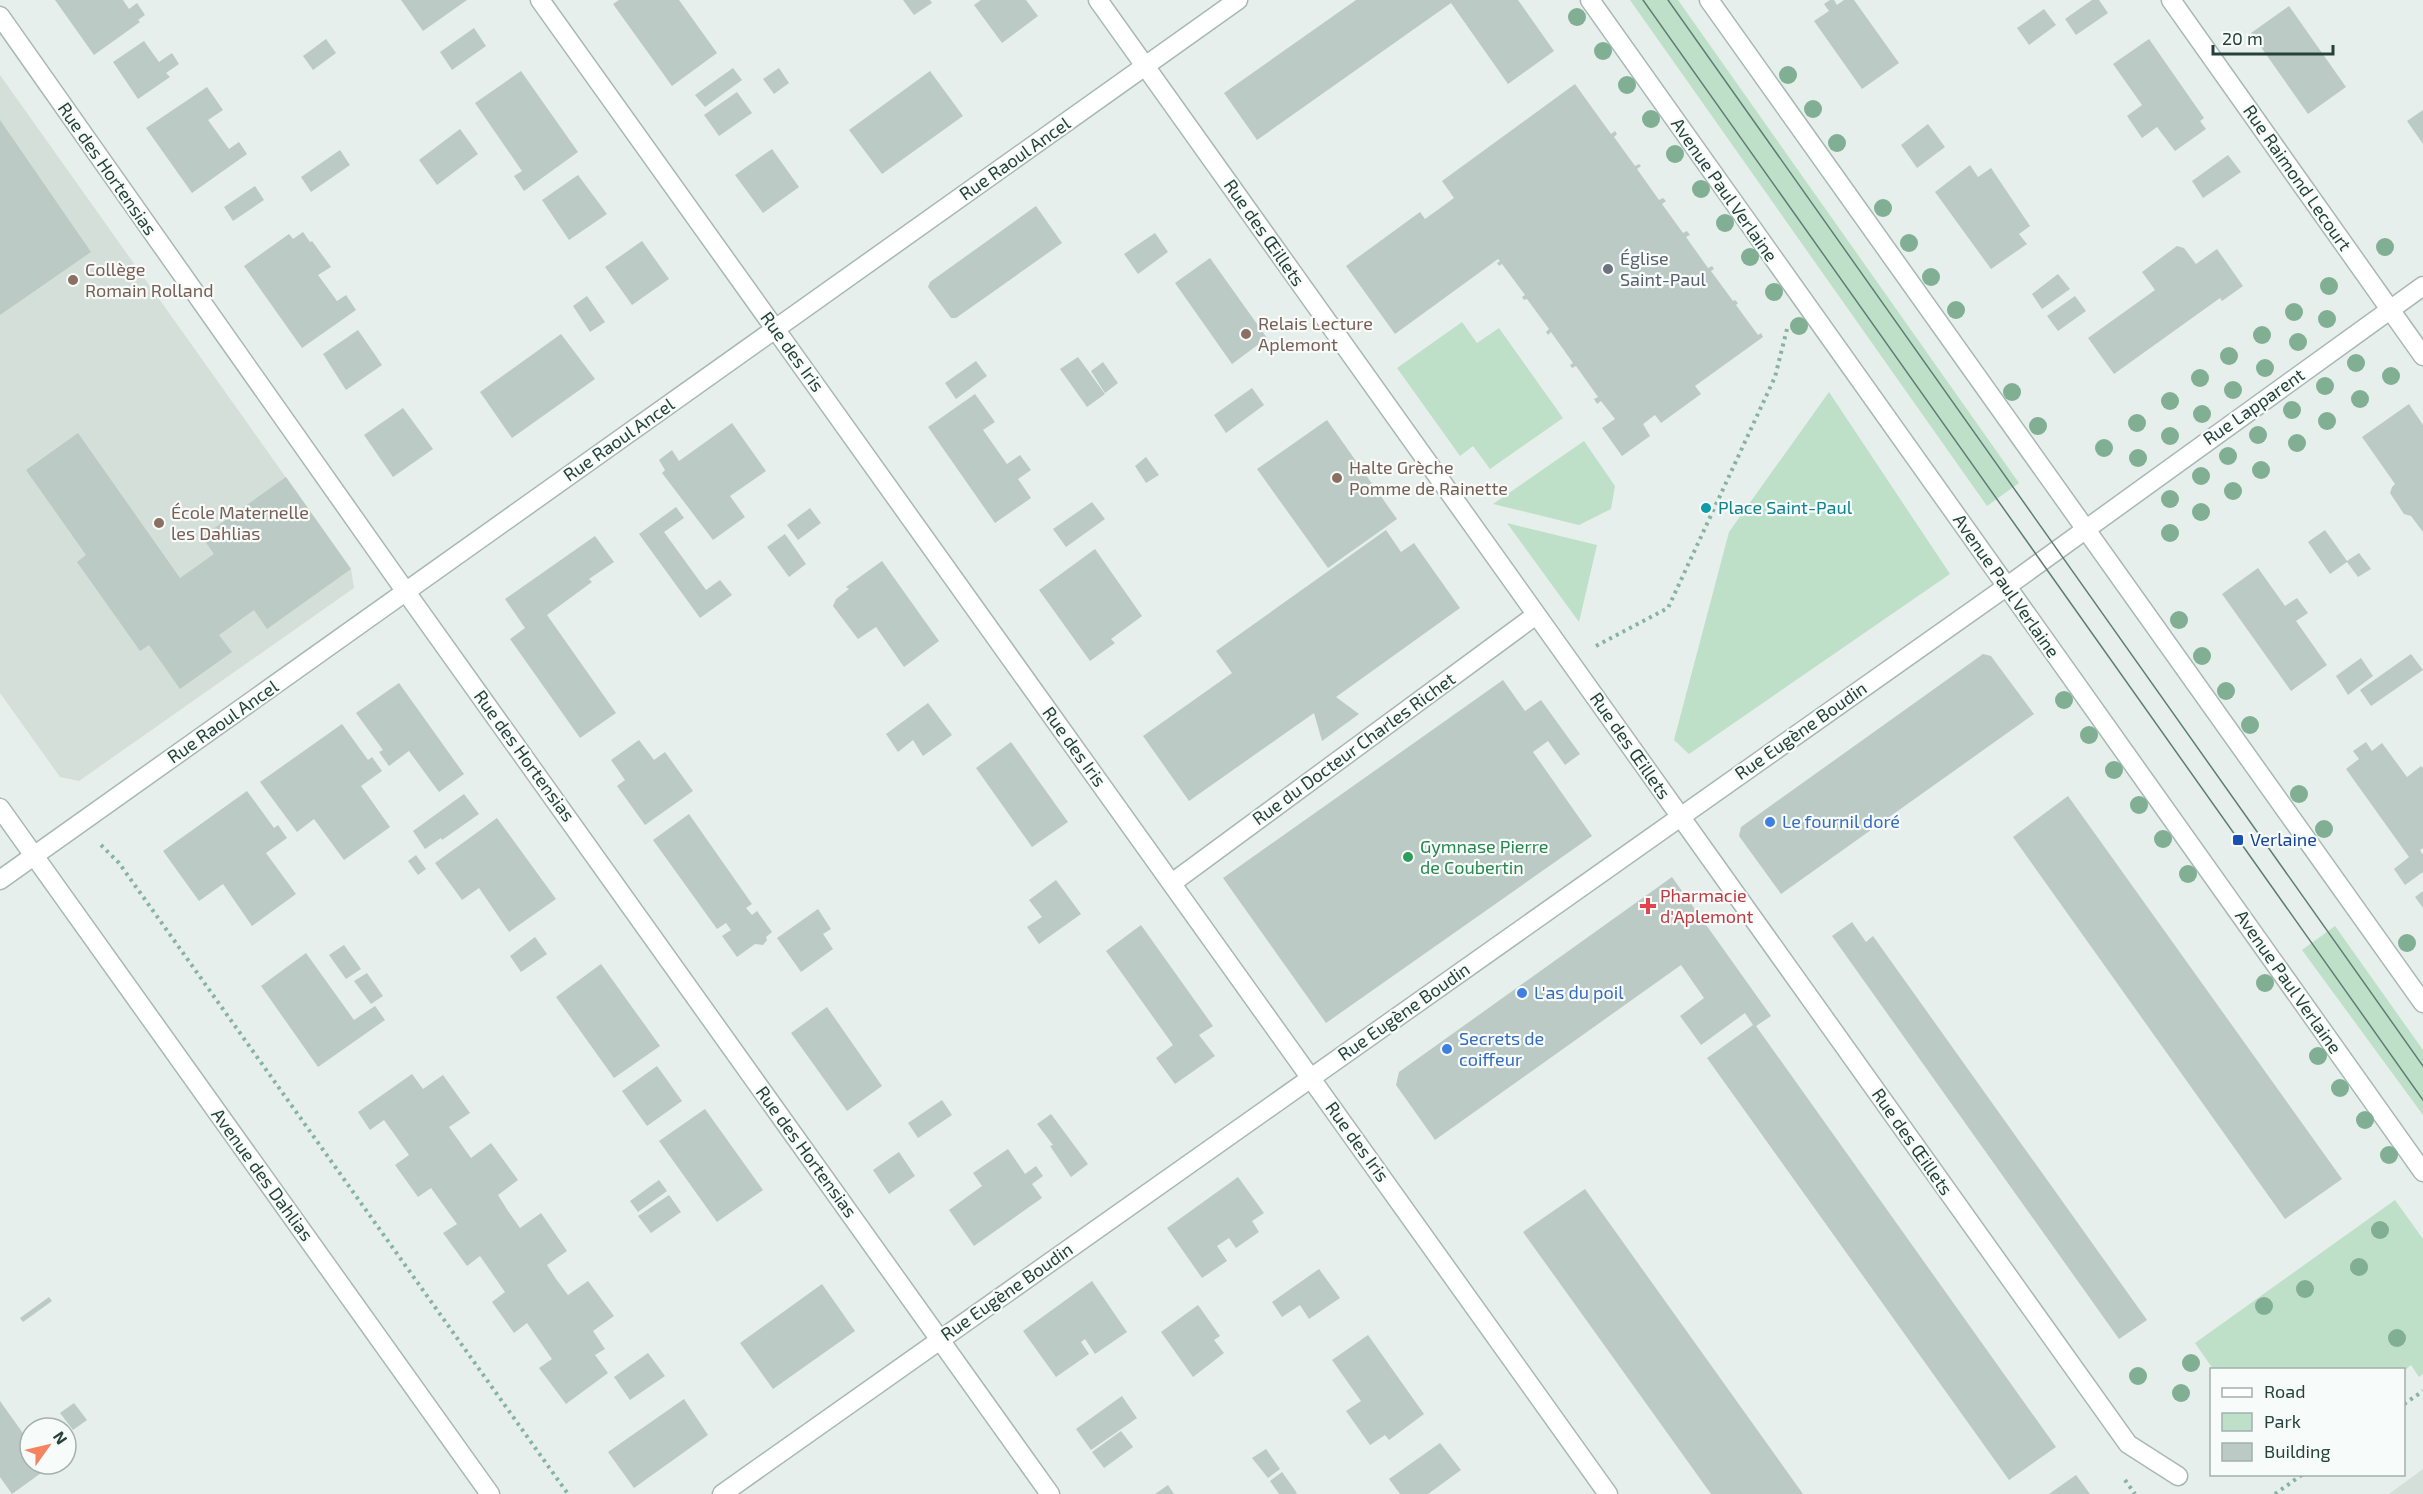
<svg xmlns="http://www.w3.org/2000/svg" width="2423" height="1494" font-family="'Exo 2',sans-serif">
<rect width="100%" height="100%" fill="#e6efeb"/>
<g fill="#d4dfda">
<path d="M0,75l351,494 3,19 -275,193 -19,-4 -60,-84z"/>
<path d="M2423,1469v25h-34z"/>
</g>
<g fill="#bfe0c8">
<path d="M1630,0h48l341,483 -32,23z"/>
<path d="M1462,322l15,21 22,-15 64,90 -73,51 -17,-23 -13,10 -63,-88z"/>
<path d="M1829,392l121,182 -261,180 -15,-14 55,-208z"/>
<path d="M1584,441l31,45 -4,23 -32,16 -86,-21z"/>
<path d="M1507,523l90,22 -18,77z"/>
<path d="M2335,926l88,124v65l-121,-165z"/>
<path d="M2395,1200l28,39v135l-4,3 -8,-12 -7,6 -191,-2 -18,-26z"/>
</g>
<g fill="#bbcac4">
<path d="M55,0h68l6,9 8,-6 8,12 -7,5 2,2 -46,33z"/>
<path d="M401,0h66l-44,31z"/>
<path d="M619,0h60l38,53 -45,33 -59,-82z"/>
<path d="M903,0h27l2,3 -18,12z"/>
<path d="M981,0h45l12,16 -36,27 -28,-38z"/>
<path d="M1356,0h162l36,51 -46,33 -57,-81 -194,137 -33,-47z"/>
<path d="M1830,0h4l3,5 7,-5h10l45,63 -37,26 -48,-68 15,-10 -5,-7z"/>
<path d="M2092,0h7l9,13 -32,22 -11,-16z"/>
<path d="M2289,6l57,81 -38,27 -57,-81z"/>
<path d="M2044,9l12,16 -27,20 -12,-17z"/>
<path d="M474,28l12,18 -34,24 -12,-18z"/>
<path d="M326,39l10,14 -23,17 -10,-14z"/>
<path d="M2149,39l55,79 -4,3 6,8 -31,22 -18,-24 -15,11 -15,-22 15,-11 -29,-41z"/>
<path d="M144,41l15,21 13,-9 7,11 -13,9 4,4 -32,22 -25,-37z"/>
<path d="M733,68l9,12 -37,27 -10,-12z"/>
<path d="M779,68l10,15 -15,11 -11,-15z"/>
<path d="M521,71l57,81 -54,39 -10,-15 8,-5 -47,-68z"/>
<path d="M930,71l33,45 -81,58 -33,-44z"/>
<path d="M1575,84l36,50 4,-3 2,3 -3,3 21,29 4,-2 2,2 -4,3 22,31 4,-2 3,3 -4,3 21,29 4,-2 3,4 -4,2 22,31 4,-2 2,3 -3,2 22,30 2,-1 3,3 -2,2 22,30 3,-2 2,4 -68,49 6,8 -40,29 -6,-8 -12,9 7,12 -28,20 -20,-28 13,-9 -14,-18 -4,3 -3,-5 4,-2 -22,-31 -4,2 -2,-3 3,-2 -22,-31 -3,3 -2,-3 3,-3 -22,-30 -3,1 -2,-3 3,-2 -23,-31 -3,2 -2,-3 3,-2 -2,-2 -103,75 -49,-68 74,-54 5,7 29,-21 -12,-17z"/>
<path d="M207,87l16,23 -15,10 21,29 10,-7 8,12 -55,39 -46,-65z"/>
<path d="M737,92l15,21 -33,23 -15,-21z"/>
<path d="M2423,110v34l-16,-23z"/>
<path d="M0,120l91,132 -91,63z"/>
<path d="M1928,124l17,23 -28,21 -16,-23z"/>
<path d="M460,129l18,25 -41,31 -18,-25z"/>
<path d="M772,149l27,38 -36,26 -28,-38z"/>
<path d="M340,150l10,15 -39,27 -10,-15z"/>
<path d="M2228,155l13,17 -38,26 -11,-17z"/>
<path d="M1970,165l8,12 13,-9 39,58 -11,8 8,10 -36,25 -56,-77z"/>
<path d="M578,175l29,39 -38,26 -27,-40z"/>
<path d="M255,186l9,14 -31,21 -9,-14z"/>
<path d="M1036,206l26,37 -106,75h-5l-23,-31 2,-5z"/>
<path d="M303,232l7,10 2,-1 19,26 -13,8 19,26 9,-6 10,15 -54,38 -58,-82 45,-32 4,5z"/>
<path d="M1155,233l13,19 -30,22 -14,-20z"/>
<path d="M642,241l27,38 -37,26 -27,-38z"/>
<path d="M2177,246l7,2 12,16 21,-15 26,37 -21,15 -2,-3 -106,76 -26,-36 67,-48 -13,-18z"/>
<path d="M1210,258l57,80 -35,26 -57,-81z"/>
<path d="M2058,274l12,15 -28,20 -10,-15z"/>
<path d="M587,296l18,26 -15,10 -17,-26z"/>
<path d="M2075,296l11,15 -28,20 -11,-15z"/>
<path d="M358,330l24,35 -36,25 -23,-36z"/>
<path d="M561,334l34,45 -83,59 -32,-46z"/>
<path d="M1078,357l27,37 -18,13 -27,-38z"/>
<path d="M976,361l11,15 -31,23 -11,-16z"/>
<path d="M1103,362l15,21 -13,10 -14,-22z"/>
<path d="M1252,388l12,17 -38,28 -12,-18z"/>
<path d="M975,394l20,28 -12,8 24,34 13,-9 11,15 -13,9 13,19 -36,25 -67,-96z"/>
<path d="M2409,404l14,21v107l-12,-16 -7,-2 -14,-21 2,-6 3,-3 -33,-47z"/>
<path d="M403,408l30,41 -40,28 -29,-42z"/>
<path d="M1327,420l70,99 -69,49 -71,-99z"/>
<path d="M732,423l34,48 -36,25 15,21 -32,23 -51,-67 3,-3 -6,-10 13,-10 7,11z"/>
<path d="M78,433l102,145 34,-24 -12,-17 84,-60 65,92 -84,60 -13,-19 -35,25 13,17 -52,37 -31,-44 -9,6 -63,-89 9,-7 -60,-85z"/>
<path d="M1146,457l13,18 -13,8 -11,-17z"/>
<path d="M1092,502l13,17 -39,28 -13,-18z"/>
<path d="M676,507l8,11 -20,14 42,58 14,-10 12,15 -32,23 -61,-84z"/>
<path d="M810,508l11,15 -23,17 -11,-15z"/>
<path d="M1386,530l15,22 13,-9 46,65 -124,89 23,17 -37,27 -8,-28 -125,88 -46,-65 89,-63 -16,-22z"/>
<path d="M2325,530l22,31 12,-8 12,16 -13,8 -11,-15 -17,12 -22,-32z"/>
<path d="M785,534l21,30 -17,13 -22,-30z"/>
<path d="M595,536l19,26 -25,17 3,3 -45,33 69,98 -36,25 -70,-99 15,-11 -20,-29z"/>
<path d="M1095,549l47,67 -31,23 4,4 -25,18 -51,-71z"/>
<path d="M882,561l57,80 -35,26 -28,-40 -18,12 -25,-33 3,-7 13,-10 -3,-2z"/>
<path d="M2258,568l27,38 12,-8 11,15 -12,8 31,44 -36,26 -69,-97z"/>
<path d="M1983,654l8,2 43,58 -253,180 -42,-58 2,-9z"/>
<path d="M2411,654l12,16 -52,36 -11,-16z"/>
<path d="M2361,658l12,18 -25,19 -12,-19z"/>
<path d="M1503,680l22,31 16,-11 39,54 -15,11 -17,-24 -15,11 59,84 -266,187 -103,-145z"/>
<path d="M399,683l65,91 -25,18 -30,-41 -20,15 -10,-14 4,-2 -27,-37z"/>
<path d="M928,703l24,32 -29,21 -10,-16 -15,12 -12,-18z"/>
<path d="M342,724l26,36 4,-3 10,14 -21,15 29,41 -46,33 -30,-41 -17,13 -37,-50z"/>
<path d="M639,740l15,20 11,-8 28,39 -48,34 -28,-39 8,-6 -14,-20z"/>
<path d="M1011,742l57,80 -36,25 -56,-79z"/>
<path d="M2366,742l6,9 10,-8 25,34 14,-11 2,2v80l-3,2 3,5v17l-18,13 -11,-16 15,-12 -63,-88 13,-10 -6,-8z"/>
<path d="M247,791l27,37 4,-3 9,13 -21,15 30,41 -44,32 -29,-42 -24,17 -36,-50z"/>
<path d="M464,794l15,20 -37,26 -1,-2 -16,11 -12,-18z"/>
<path d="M2068,796l274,383 -57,40 -272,-382z"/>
<path d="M689,814l63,90 -6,4 6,7 5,-4 15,21 -6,5 1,3 -4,5 -8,-1 -18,13 -15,-21 9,-6 -5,-7 -9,6 -64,-89z"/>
<path d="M497,818l59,81 -47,33 -30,-44 -17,12 -27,-37z"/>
<path d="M416,855l10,14 -8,6 -10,-14z"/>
<path d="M1672,877l99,139 -15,10 300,421 -47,33 -302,-422 46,-33 -8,-12 -44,32 -21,-29 24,-18 -23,-33 -246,175 -39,-55 3,-13z"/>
<path d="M1056,880l25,34 -42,30 -12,-17 15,-10 -13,-17z"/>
<path d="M2423,891v17l-8,-11z"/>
<path d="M818,909l13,20 -8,5 10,15 -32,23 -24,-34z"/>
<path d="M1852,922l14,20 7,-6 274,384 -28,19 -287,-403z"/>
<path d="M1141,925l72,101 -14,9 16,21 -40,28 -19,-26 17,-13 -67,-94z"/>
<path d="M535,937l12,17 -26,18 -11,-16z"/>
<path d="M344,945l17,24 -15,10 -17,-24z"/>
<path d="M306,953l48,67 21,-14 10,14 -67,47 -57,-81z"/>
<path d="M601,964l59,82 -46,32 -58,-81z"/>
<path d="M367,973l16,23 -12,8 -17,-23z"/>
<path d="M827,1007l55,79 -35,25 -56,-78z"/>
<path d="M657,1066l25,35 -35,25 -25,-35z"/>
<path d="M412,1074l11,15 20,-14 27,38 -21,14 22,31 20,-15 27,37 -20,15 10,16 12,17 21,-15 26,38 -20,14 9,14 12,16 20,-14 26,35 -21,15 12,18 -10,6 13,18 -42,31 -27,-36 13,-9 -25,-36 -13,10 -22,-31 13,-10 -25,-36 -13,10 -24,-33 14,-9 -26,-36 -13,9 -23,-32 14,-10 -12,-17 -13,-18 -14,10 -12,-18z"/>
<path d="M942,1100l10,15 -34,23 -10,-15z"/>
<path d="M705,1109l58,81 -46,32 -58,-81z"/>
<path d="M1051,1114l37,50 -17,13 -21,-31 3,-1 -16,-21z"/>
<path d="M1008,1149l17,25 11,-8 7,10 -11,8 10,14 -68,48 -25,-36 33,-24 -9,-13z"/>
<path d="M899,1152l16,24 -26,18 -16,-24z"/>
<path d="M1238,1177l26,36 -12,8 7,11 -23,16 -7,-10 -12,8 10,15 -25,17 -35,-50z"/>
<path d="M659,1180l8,11 -29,21 -8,-11z"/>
<path d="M1585,1189l218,305h-92l-188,-262z"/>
<path d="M669,1195l12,17 -30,21 -13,-17z"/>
<path d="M1319,1269l21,29 -31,21 -9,-14 -18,12 -10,-15z"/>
<path d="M1092,1281l35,51 -32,22 -10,-15 -4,3 8,12 -33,23 -33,-46z"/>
<path d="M822,1284l33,47 -82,58 -33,-46z"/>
<path d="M49,1297l3,4 -29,21 -3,-4z"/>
<path d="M1198,1305l22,31 -6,4 10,13 -31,24 -32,-45z"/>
<path d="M1368,1335l56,79 -35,26 -4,-5 -15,10 -24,-34 15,-10 -29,-41z"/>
<path d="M648,1353l17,23 -35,24 -16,-23z"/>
<path d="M1122,1396l15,22 -46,32 -15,-21z"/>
<path d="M684,1399l24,36 -74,53 -26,-36z"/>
<path d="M0,1401l30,42v21h15l3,4 -36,26 -12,-17z"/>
<path d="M74,1403l13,17 -14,10 -13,-17z"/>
<path d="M1121,1431l12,16 -29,21 -12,-16z"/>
<path d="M1440,1443l21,27 -33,24h-28l-11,-15z"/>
<path d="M1266,1449l14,20 -12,9 -16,-20z"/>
<path d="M1282,1472l15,21 -2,1h-16l-9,-13z"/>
<path d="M2076,1475l14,19h-41z"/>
<path d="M1168,1485l6,9h-19z"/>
</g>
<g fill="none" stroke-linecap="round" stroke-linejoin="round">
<defs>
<g id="minor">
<path d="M540,0l1068,1494"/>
<path d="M1098,0l1030,1444 50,32"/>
<path d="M2171,0l252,356"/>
<path d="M0,16l406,576 644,902"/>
<path d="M0,808l490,686"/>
<path d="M0,880l1238,-880"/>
<path d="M1172,883l364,-268"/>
<path d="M722,1494l1284,-907 417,-301"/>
</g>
<g id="tertiary">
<path d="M1590,0l833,1172"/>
<path d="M1709,0l714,1003"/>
</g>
</defs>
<use href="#minor" stroke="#a8b8b2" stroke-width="21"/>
<use href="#tertiary" stroke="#a8b8b2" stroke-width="21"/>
<g stroke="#86b3a5" stroke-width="4" stroke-dasharray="3 4.5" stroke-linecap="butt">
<path d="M1596,646l72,-38 107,-231 12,-48"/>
<path d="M101,845l18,18 449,631"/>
<path d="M2404,1404l19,-13"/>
<path d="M2125,1480l10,14"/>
<path d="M2275,1494l28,-20"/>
</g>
<use href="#minor" stroke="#fff" stroke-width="18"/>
<use href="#tertiary" stroke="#fff" stroke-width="18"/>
<g stroke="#5f7d75" stroke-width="1.5">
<path d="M1643,0l780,1100"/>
<path d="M1668,0l755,1066"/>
</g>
</g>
<g fill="#80af93">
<circle cx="1577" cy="17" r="9"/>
<circle cx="1603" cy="51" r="9"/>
<circle cx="1788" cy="75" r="9"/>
<circle cx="1627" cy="85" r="9"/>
<circle cx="1813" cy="109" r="9"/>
<circle cx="1651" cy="119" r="9"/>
<circle cx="1837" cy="143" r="9"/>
<circle cx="1675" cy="154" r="9"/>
<circle cx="1701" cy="189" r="9"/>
<circle cx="1883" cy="208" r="9"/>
<circle cx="1725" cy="223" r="9"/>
<circle cx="1909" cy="243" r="9"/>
<circle cx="2385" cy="247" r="9"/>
<circle cx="1750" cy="257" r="9"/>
<circle cx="1931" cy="277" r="9"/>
<circle cx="2329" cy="286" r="9"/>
<circle cx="1774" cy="292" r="9"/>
<circle cx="1956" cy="310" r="9"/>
<circle cx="2294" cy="312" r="9"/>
<circle cx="2327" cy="319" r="9"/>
<circle cx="1799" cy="326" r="9"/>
<circle cx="2262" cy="335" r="9"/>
<circle cx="2298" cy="342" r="9"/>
<circle cx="2229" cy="356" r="9"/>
<circle cx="2356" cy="363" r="9"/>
<circle cx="2265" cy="368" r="9"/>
<circle cx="2391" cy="376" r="9"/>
<circle cx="2200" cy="378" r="9"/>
<circle cx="2325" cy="386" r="9"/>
<circle cx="2233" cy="390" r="9"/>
<circle cx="2012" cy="392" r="9"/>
<circle cx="2360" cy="399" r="9"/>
<circle cx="2170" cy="401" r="9"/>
<circle cx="2292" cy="410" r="9"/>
<circle cx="2202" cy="414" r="9"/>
<circle cx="2327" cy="421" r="9"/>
<circle cx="2137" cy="423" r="9"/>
<circle cx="2038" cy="426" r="9"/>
<circle cx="2258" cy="435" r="9"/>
<circle cx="2170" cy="436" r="9"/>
<circle cx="2297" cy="443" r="9"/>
<circle cx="2104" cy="448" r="9"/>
<circle cx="2228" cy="456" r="9"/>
<circle cx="2138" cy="458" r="9"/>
<circle cx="2261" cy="470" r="9"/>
<circle cx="2201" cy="476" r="9"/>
<circle cx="2233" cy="491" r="9"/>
<circle cx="2170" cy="499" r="9"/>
<circle cx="2201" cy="512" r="9"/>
<circle cx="2170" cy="533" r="9"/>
<circle cx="2179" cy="620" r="9"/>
<circle cx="2202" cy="656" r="9"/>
<circle cx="2226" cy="691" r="9"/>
<circle cx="2064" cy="700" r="9"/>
<circle cx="2250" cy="725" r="9"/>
<circle cx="2089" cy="735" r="9"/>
<circle cx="2114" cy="770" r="9"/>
<circle cx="2299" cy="794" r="9"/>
<circle cx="2139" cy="805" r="9"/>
<circle cx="2324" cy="829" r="9"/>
<circle cx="2163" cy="839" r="9"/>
<circle cx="2188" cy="874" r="9"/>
<circle cx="2407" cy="943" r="9"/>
<circle cx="2265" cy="983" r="9"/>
<circle cx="2318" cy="1056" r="9"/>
<circle cx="2340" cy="1088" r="9"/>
<circle cx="2365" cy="1120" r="9"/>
<circle cx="2389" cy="1155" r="9"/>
<circle cx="2380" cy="1230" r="9"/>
<circle cx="2359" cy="1267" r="9"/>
<circle cx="2305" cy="1289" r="9"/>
<circle cx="2264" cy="1306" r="9"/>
<circle cx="2397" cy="1338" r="9"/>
<circle cx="2191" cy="1363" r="9"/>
<circle cx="2138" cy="1376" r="9"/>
<circle cx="2181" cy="1393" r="9"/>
</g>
<circle fill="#6b7280" stroke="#f7fbf9" stroke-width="2" cx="1608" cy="269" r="6"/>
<g fill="#8d6e63" stroke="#f7fbf9" stroke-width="2">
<circle cx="73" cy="280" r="6"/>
<circle cx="1246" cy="334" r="6"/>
<circle cx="1337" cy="478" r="6"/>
<circle cx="159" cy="523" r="6"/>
</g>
<circle fill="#0f9aa8" stroke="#f7fbf9" stroke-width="2" cx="1706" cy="508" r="6"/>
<g fill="#3f7fe0" stroke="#f7fbf9" stroke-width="2">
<circle cx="1770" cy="822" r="6"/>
<circle cx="1522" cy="993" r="6"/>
<circle cx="1447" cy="1049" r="6"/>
</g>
<rect fill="#1a4fb4" stroke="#f7fbf9" stroke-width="2" x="2232" y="834" width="12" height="12" rx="3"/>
<circle fill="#2e9e5b" stroke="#f7fbf9" stroke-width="2" cx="1408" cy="857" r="6"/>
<path fill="#e0444e" stroke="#f7fbf9" stroke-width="2" d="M1645 897h6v6h6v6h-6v6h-6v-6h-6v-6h6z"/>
<g text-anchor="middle" stroke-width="4.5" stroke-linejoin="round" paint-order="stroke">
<g font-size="18" fill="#24423a" stroke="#f7fbf9">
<text transform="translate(1015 159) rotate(-35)" y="6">Rue Raoul Ancel</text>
<text transform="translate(107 169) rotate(55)" y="6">Rue des Hortensias</text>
<text transform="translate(2297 178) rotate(55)" y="6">Rue Raimond Lecourt</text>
<text transform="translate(1724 190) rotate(55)" y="6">Avenue Paul Verlaine</text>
<text transform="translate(1264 233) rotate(55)" y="6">Rue des Œillets</text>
<text transform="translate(792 352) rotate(54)" y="6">Rue des Iris</text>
<text transform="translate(2254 407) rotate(-35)" y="6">Rue Lapparent</text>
<text transform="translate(619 440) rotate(-35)" y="6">Rue Raoul Ancel</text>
<text transform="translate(2006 586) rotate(55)" y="6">Avenue Paul Verlaine</text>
<text transform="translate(223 722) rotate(-35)" y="6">Rue Raoul Ancel</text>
<text transform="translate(1801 731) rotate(-35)" y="6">Rue Eugène Boudin</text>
<text transform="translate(1630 746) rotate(55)" y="6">Rue des Œillets</text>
<text transform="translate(1074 747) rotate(54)" y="6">Rue des Iris</text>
<text transform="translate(1354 749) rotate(-36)" y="6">Rue du Docteur Charles Richet</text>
<text transform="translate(524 756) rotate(54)" y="6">Rue des Hortensias</text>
<text transform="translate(2288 982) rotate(55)" y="6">Avenue Paul Verlaine</text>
<text transform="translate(1404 1012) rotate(-35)" y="6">Rue Eugène Boudin</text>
<text transform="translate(1357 1142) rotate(54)" y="6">Rue des Iris</text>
<text transform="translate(1912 1142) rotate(55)" y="6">Rue des Œillets</text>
<text transform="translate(806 1152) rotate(54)" y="6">Rue des Hortensias</text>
<text transform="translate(262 1175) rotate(54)" y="6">Avenue des Dahlias</text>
<text transform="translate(1007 1292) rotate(-35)" y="6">Rue Eugène Boudin</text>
</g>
<g font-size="18" fill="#5b616d" stroke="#f7fbf9" text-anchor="start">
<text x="1620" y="265">Église<tspan x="1620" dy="21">Saint-Paul</tspan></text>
</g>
<g font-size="18" fill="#785e54" stroke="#f7fbf9" text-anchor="start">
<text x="85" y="276">Collège<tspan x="85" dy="21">Romain Rolland</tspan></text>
<text x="1258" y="330">Relais Lecture<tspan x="1258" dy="21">Aplemont</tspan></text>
<text x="1349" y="474">Halte Grèche<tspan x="1349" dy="21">Pomme de Rainette</tspan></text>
<text x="171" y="519">École Maternelle<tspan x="171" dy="21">les Dahlias</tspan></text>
</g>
<g font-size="18" fill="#0d838f" stroke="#f7fbf9" text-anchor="start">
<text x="1718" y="514">Place Saint-Paul</text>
</g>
<g font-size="18" fill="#366cbe" stroke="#f7fbf9" text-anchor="start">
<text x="1782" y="828">Le fournil doré</text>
<text x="1534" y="999">L'as du poil</text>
<text x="1459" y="1045">Secrets de<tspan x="1459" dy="21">coiffeur</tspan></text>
</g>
<g font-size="18" fill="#164399" stroke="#f7fbf9" text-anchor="start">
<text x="2250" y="846">Verlaine</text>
</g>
<g font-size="18" fill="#27864d" stroke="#f7fbf9" text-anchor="start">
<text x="1420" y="853">Gymnase Pierre<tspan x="1420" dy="21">de Coubertin</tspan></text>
</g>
<g font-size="18" fill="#be3a42" stroke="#f7fbf9" text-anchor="start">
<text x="1660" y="902">Pharmacie<tspan x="1660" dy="21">d'Aplemont</tspan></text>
</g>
</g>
<rect x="2210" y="1368" width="195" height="108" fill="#f7fbf9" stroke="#a3b1ad" stroke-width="1.5"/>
<rect x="2222" y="1388" width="30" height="9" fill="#ffffff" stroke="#a3b1ad" stroke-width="1.5"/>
<text x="2264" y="1398" font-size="18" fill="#24423a">Road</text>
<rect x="2222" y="1413" width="30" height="18" fill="#bfe0c8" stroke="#a3b1ad" stroke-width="1.5"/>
<text x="2264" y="1428" font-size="18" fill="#24423a">Park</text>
<rect x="2222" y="1443" width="30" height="18" fill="#bbcac4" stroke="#a3b1ad" stroke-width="1.5"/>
<text x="2264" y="1458" font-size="18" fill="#24423a">Building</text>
<g transform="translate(48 1446) rotate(56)"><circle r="28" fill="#f7fbf9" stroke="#a3b1ad" stroke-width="1.5"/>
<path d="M0-4.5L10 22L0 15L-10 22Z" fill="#f4845f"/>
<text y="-9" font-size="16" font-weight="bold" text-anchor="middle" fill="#24423a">N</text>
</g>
<path d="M2213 45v9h120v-9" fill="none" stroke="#24423a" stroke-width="3"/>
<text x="2222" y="45" font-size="18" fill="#24423a" stroke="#f7fbf9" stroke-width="4.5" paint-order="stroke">20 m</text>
</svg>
